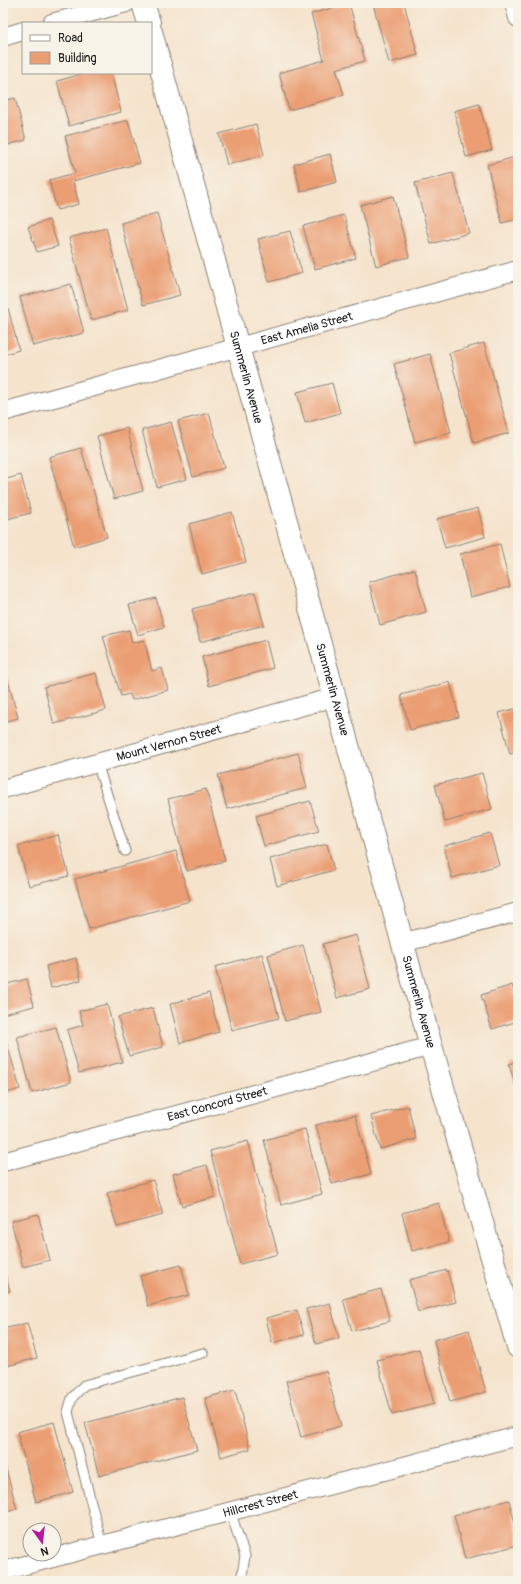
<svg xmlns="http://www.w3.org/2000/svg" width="521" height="1584" font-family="Pangolin,sans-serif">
<rect width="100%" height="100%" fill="#f7f3e8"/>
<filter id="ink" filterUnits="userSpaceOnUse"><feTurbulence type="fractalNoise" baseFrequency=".025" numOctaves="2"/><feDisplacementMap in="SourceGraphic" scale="8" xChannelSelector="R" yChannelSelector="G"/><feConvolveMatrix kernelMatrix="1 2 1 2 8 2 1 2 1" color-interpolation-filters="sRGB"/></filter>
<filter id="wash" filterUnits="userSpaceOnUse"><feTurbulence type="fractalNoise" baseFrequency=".012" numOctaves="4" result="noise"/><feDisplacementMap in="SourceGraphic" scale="16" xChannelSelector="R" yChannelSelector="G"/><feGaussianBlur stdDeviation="0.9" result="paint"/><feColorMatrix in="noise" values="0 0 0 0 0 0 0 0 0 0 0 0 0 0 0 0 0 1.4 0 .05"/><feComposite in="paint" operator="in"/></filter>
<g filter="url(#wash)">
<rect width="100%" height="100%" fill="#f5e3cc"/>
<g id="blocks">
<g fill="#eb9e73">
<path d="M349,3l16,58 -29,8 8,26 -55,15 -10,-37 45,-13 -13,-46z"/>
<path d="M375,3h29l14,52 -29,8 -16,-59z"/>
<path d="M85,73h26l10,39 -52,14 -12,-45z"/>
<path d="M15,98l11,42 -23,6v-45z"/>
<path d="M479,104l13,46 -26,7 -12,-46z"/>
<path d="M128,120l12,43 -67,18 6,23 -22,6 -8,-30 26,-7 -10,-37z"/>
<path d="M256,124l8,31 -37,10 -8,-31z"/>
<path d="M330,154l7,28 -36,10 -7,-28z"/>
<path d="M518,156v63l-16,4 -15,-58z"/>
<path d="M453,173l16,60 -38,11 -16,-61z"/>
<path d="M393,196l16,61 -33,9 -16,-61z"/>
<path d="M157,213l23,82 -37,10 -22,-82z"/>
<path d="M344,215l12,43 -41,11 -12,-43z"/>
<path d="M49,220l9,26 -21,6 -9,-25z"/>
<path d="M106,228l22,82 -37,10 -22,-82z"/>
<path d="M290,231l12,42 -33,9 -11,-43z"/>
<path d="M71,284l13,49 -51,13 -13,-49z"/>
<path d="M3,297h2l14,53 -16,5z"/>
<path d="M484,343l25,90 -35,10 -25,-90z"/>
<path d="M430,354l21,79 -36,9 -21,-78z"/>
<path d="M332,383l8,30 -35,10 -8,-31z"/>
<path d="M209,413l15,55 -31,9 -15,-56z"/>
<path d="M171,422l16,57 -30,8 -15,-57z"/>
<path d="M127,428l16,63 -29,8 -17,-63z"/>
<path d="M81,448l26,89 -33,10 -25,-90z"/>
<path d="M21,475l10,38 -28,7v-40z"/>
<path d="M478,508l7,29 -40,11 -8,-29z"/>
<path d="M232,512l14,50 -44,12 -13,-50z"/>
<path d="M500,544l10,43 -40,10 -10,-43z"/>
<path d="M415,569l11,43 -46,13 -11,-43z"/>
<path d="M255,592l9,33 -64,17 -8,-33z"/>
<path d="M156,598l8,29 -26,8 -9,-30z"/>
<path d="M129,630l3,13 12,-3 8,31 10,-3 6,22 -36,10 -2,-6 -9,2 -18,-60z"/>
<path d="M266,640l7,28 -64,18 -7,-29z"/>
<path d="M96,673l10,37 -52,14 -10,-37z"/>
<path d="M7,677l11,41 -15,4v-44z"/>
<path d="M450,682l9,35 -49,13 -9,-35z"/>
<path d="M518,708v44l-8,2 -11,-41z"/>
<path d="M298,753l9,35 -80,21 -9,-34z"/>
<path d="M482,773l10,36 -47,13 -10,-37z"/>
<path d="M206,789l19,72 -38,10 -19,-72z"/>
<path d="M310,801l9,30 -55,15 -8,-30z"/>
<path d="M490,833l9,32 -47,13 -8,-32z"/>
<path d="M58,835l11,41 -40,10 -11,-40z"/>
<path d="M327,844l7,26 -57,16 -7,-27z"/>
<path d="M176,851l14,50 -101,28 -14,-50z"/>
<path d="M356,935l14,54 -33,9 -14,-54z"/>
<path d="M303,945l18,67 -36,9 -17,-66z"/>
<path d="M262,954l17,64 -47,12 -17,-63z"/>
<path d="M76,958l5,22 -30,8 -5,-22z"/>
<path d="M27,979l7,27 -31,8v-29z"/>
<path d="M512,985l6,18v18l-26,8 -11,-34z"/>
<path d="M209,993l10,39 -39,11 -10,-39z"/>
<path d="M107,1004l15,58 -43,11 -12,-43 16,-5 -4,-14z"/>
<path d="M153,1008l10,39 -34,9 -11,-39z"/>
<path d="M56,1027l15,55 -39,11 -15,-56z"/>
<path d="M6,1040l14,49 -17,5v-53z"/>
<path d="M518,1061v33l-9,-30z"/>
<path d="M408,1106l8,33 -36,10 -9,-33z"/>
<path d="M355,1115l16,59 -39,10 -16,-59z"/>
<path d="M305,1129l17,65 -41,11 -17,-65z"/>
<path d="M248,1141l30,113 -38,10 -30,-113z"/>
<path d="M207,1165l8,32 -33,9 -9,-32z"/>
<path d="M153,1180l10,35 -46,12 -10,-34z"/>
<path d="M439,1203l10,39 -37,9 -10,-38z"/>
<path d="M38,1214l12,46 -27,7 -12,-46z"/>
<path d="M181,1265l8,30 -41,11 -8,-30z"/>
<path d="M3,1267l7,24 -7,2z"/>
<path d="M447,1270l9,32 -38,10 -9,-32z"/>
<path d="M381,1289l9,32 -38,10 -9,-32z"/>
<path d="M330,1303l9,35 -23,6 -10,-35z"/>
<path d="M297,1310l7,25 -32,8 -6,-25z"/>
<path d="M27,1323l10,35 -34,9v-38z"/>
<path d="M469,1330l17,62 -36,10 -16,-62z"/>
<path d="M419,1349l15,55 -42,11 -15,-55z"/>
<path d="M326,1371l15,55 -40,11 -15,-56z"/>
<path d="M235,1390l15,59 -29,8 -16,-59z"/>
<path d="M182,1397l15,53 -98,26 -14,-53z"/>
<path d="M54,1422l19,70 -37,10 -19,-70z"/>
<path d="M3,1458l14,51 -14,4z"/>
<path d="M509,1500l9,35v10l-53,14 -11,-44z"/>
</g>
</g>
</g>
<g filter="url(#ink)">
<use href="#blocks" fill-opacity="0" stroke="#888074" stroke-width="1"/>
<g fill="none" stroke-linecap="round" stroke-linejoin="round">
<defs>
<g id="service">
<path d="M97,763l28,88"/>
<path d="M230,1511l15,45 -3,19 2,6"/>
<path d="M102,1545l-34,-133 4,-14 12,-13 119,-32"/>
</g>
<g id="minor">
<path d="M514,3l4,15"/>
<path d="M52,23l74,-20"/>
<path d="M3,37l20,-6"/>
<path id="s1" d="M3,412l515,-142"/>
<path id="s2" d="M3,789l332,-92"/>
<path d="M402,943l116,-31"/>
<path id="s3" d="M3,1162l428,-116"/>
<path id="s4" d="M3,1571l515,-135"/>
</g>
<g id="tertiary">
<path d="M143,3l6,20"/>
<path id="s5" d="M151,32l280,1014 87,301"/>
</g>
</defs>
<use href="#service" stroke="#888074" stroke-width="11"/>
<use href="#minor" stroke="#888074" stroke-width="20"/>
<use href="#tertiary" stroke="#888074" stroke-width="24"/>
<use href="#service" stroke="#fff" stroke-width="9"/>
<use href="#minor" stroke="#fff" stroke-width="18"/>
<use href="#tertiary" stroke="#fff" stroke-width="22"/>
</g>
</g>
<g text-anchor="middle" stroke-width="3" stroke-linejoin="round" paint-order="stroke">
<g font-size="12" fill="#1c1c1c" stroke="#f7f3e8">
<text dy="4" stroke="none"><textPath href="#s1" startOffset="315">East Amelia Street</textPath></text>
<text dy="4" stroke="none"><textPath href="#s5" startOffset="358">Summerlin Avenue</textPath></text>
<text dy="4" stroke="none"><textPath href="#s5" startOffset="682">Summerlin Avenue</textPath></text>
<text dy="4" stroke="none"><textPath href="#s2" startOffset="172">Mount Vernon Street</textPath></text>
<text dy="4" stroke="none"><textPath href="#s5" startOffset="1006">Summerlin Avenue</textPath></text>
<text dy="4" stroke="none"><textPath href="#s3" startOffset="222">East Concord Street</textPath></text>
<text dy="4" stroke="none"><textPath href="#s4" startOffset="266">Hillcrest Street</textPath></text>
</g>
</g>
<rect width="521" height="1584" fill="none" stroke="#f7f3e8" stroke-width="16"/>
<rect x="22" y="22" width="130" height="52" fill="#f7f3e8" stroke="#9f9d96"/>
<rect x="30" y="35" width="20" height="6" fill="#ffffff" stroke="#9f9d96"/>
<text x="58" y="42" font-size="12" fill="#1c1c1c">Road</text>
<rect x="30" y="52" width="20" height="12" fill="#eb9e73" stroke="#9f9d96"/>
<text x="58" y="62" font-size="12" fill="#1c1c1c">Building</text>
<g transform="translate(42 1542) rotate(165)"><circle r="19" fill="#f7f3e8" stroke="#9f9d96"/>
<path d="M0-3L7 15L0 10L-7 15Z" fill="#b5179e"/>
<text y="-6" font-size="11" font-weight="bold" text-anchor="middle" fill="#1c1c1c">N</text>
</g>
</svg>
